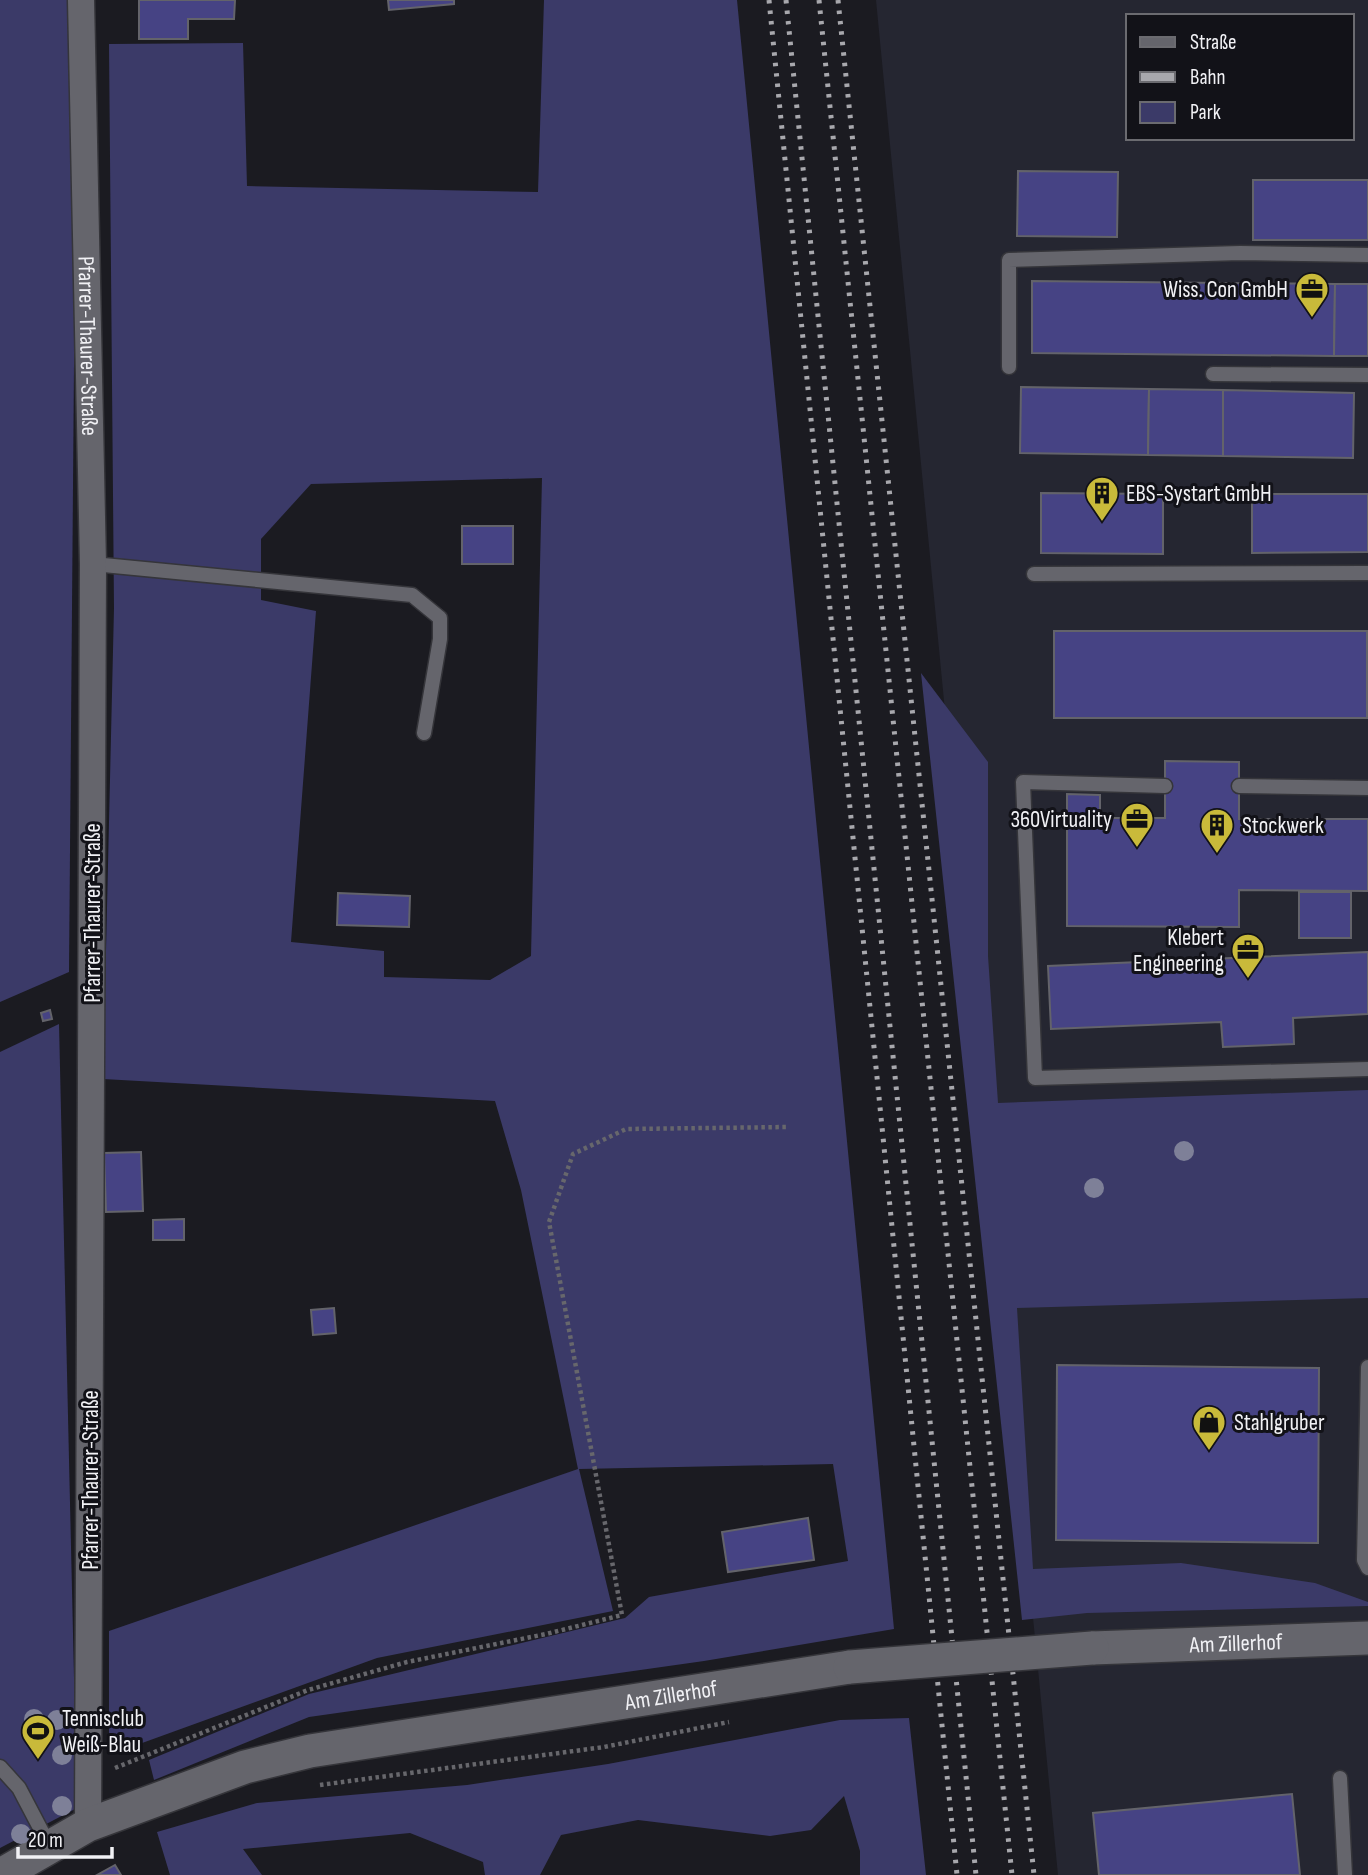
<svg xmlns="http://www.w3.org/2000/svg" width="1368" height="1875" font-family="'Sofia Sans Condensed',sans-serif">
<rect width="100%" height="100%" fill="#1b1b21"/>
<path fill="#252631" fill-rule="evenodd" d="M876,0h492v1875h-310zM1128,16h224v122h-224z"/>
<g fill="#3b3a68" fill-rule="evenodd">
<path d="M0,0h77l-8,972 -69,30z"/>
<path d="M544,0h193l157,1629 -190,32 -395,56 -155,63 -5,-20 160,-66 316,-76 24,-21 199,-36 -15,-97 -254,5 34,142 -236,47 -268,97v-124l469,-162 -57,-279 -26,-89 -392,-22 11,-471 -5,-564 134,-1 4,143 291,6zM542,478l-11,478 -41,24 -106,-3v-26l-93,-9 25,-331 -55,-11v-61l50,-55z"/>
<path d="M921,673l67,89v194l10,147 370,-13v208l-351,10 16,261 148,-6 134,20 53,19v4l-281,7 -65,7z"/>
<path d="M59,1024l18,784 -77,40v-796z"/>
<path d="M909,1718l17,157h-66v-24l-16,-55 -33,34 -41,6 -132,-16 -77,15 -21,40h-55l-2,-13 -73,-29 -167,16 19,26h-92l-13,-43 100,-29 210,-18 141,-21 232,-44z"/>
</g>
<g fill="#464384" stroke="#63636a" stroke-width="2">
<path d="M139,0h96l-1,19h-46v20h-49z"/>
<path d="M388,0h66v4l-65,6z"/>
<path d="M1018,171l100,1 -1,65 -100,-1z"/>
<rect x="1253" y="180" width="115" height="60"/>
<path d="M1032,281l303,3 -1,72 -302,-3z"/>
<path d="M1335,284h33v72h-34z"/>
<path d="M1021,387l128,2 -1,66 -128,-2z"/>
<path d="M1149,389l74,1v66l-75,-1z"/>
<path d="M1223,390l131,3 -1,65 -130,-2z"/>
<path d="M1041,493l122,1v60l-122,-1z"/>
<path d="M1252,494h116v58l-116,1z"/>
<rect x="462" y="526" width="51" height="38"/>
<rect x="1054" y="631" width="313" height="87"/>
<path d="M1165,761l74,1v57h129v72l-129,-1v37l-172,-1v-132l33,1v23h65z"/>
<rect x="1299" y="892" width="52" height="46"/>
<path d="M338,893l72,3 -1,31 -72,-2z"/>
<path d="M1368,952v62l-75,4 1,26 -71,3 -2,-25 -170,7 -3,-63z"/>
<path d="M50,1010l2,9 -9,2 -2,-8z"/>
<path d="M141,1152l2,59 -37,1 -2,-59z"/>
<path d="M184,1219v21h-31v-20z"/>
<path d="M334,1308l2,25 -23,2 -2,-25z"/>
<path d="M1057,1365l262,3 -1,175 -262,-3z"/>
<path d="M808,1518l6,42 -86,12 -6,-40z"/>
<path d="M1292,1794l8,81h-201l-6,-62z"/>
<path d="M115,1865l6,10h-24z"/>
</g>
<g fill="none" stroke-linecap="round" stroke-linejoin="round">
<defs>
<g id="service">
<path d="M1009,367v-107l231,-7 128,2"/>
<path d="M1213,374l155,1"/>
<path d="M93,564l319,31 28,23v21l-16,94"/>
<path d="M1034,574l334,-1"/>
<path d="M1165,786l-142,-4 12,296 333,-9"/>
<path d="M1239,786l129,2"/>
<path d="M1368,1367l-4,193 4,8"/>
<path d="M0,1767l19,21 31,59"/>
<path d="M1340,1778l5,97"/>
</g>
<g id="minor">
<path id="s1" d="M81,0l12,564 -5,1261"/>
</g>
<g id="tertiary">
<path id="s2" d="M1092,1648l276,-10"/>
<path id="s3" d="M1,1875l87,-50 157,-58 65,-16 540,-84"/>
</g>
</defs>
<use href="#service" stroke="#35353a" stroke-width="17"/>
<use href="#minor" stroke="#35353a" stroke-width="29"/>
<use href="#tertiary" stroke="#35353a" stroke-width="36"/>
<g stroke="#67676c" stroke-width="4.5" stroke-dasharray="3.5 3.5" stroke-linecap="butt">
<path d="M115,1768l193,-78 99,-28 139,-28 76,-19 -73,-393 24,-68 53,-25 163,-2"/>
<path d="M320,1785l284,-38 125,-25"/>
</g>
<use href="#service" stroke="#65656c" stroke-width="14"/>
<use href="#minor" stroke="#65656c" stroke-width="26"/>
<use href="#tertiary" stroke="#65656c" stroke-width="33"/>
<g stroke="#a8a8ad" stroke-width="5" stroke-dasharray="3.5 7" stroke-linecap="butt">
<path d="M769,0l188,1875"/>
<path d="M786,0l190,1875"/>
<path d="M819,0l193,1875"/>
<path d="M838,0l196,1875"/>
</g>
<defs>
<path id="tertiary-bridge" d="M850,1667l242,-19"/>
</defs>
<use href="#tertiary-bridge" stroke="#35353a" stroke-width="36" stroke-linecap="butt"/>
<use href="#tertiary-bridge" stroke="#65656c" stroke-width="33"/>
</g>
<g fill="#7e8098">
<circle cx="1184" cy="1151" r="10"/>
<circle cx="1094" cy="1188" r="10"/>
<circle cx="34" cy="1719" r="10"/>
<circle cx="57" cy="1720" r="10"/>
<circle cx="62" cy="1755" r="10"/>
<circle cx="62" cy="1806" r="10"/>
<circle cx="21" cy="1834" r="10"/>
</g>
<defs>
<symbol id="office-pin" viewBox="-11 -11 22 30"><path d="M0 17L-7.5 6A9.5 9.5 0 1 1 7.5 6Z" fill="#c9ba3a" stroke="#121218"/><path d="M-6-3h4V-5.5h4V-3h4V5H-6ZM-1-4.5V-3h2v-1.5ZM-6 0V1H6V0Z" fill="#111"/></symbol>
<symbol id="building-pin" viewBox="-11 -11 22 30"><path d="M0 17L-7.5 6A9.5 9.5 0 1 1 7.5 6Z" fill="#c9ba3a" stroke="#121218"/><path d="M-4-6H4V6H1V3H-1V6H-4ZM-2.5-4.3h1.7v1.8h-1.7ZM.8-4.3h1.7v1.8H.8ZM-2.5-1h1.7V.8h-1.7ZM.8-1h1.7V.8H.8Z" fill="#111"/></symbol>
<symbol id="shop-pin" viewBox="-11 -11 22 30"><path d="M0 17L-7.5 6A9.5 9.5 0 1 1 7.5 6Z" fill="#c9ba3a" stroke="#121218"/><path d="M-5-2.5h2.3a2.7 3.5 0 0 1 5.4 0H5L5.5 6h-11ZM-1.5-2.5h3a1.5 2.3 0 0 0-3 0Z" fill="#111"/></symbol>
<symbol id="stadium-pin" viewBox="-11 -11 22 30"><path d="M0 17L-7.5 6A9.5 9.5 0 1 1 7.5 6Z" fill="#c9ba3a" stroke="#121218"/><path d="M0-5a6.5 5 0 1 0 0 10a6.5 5 0 1 0 0-10ZM-3.5-1.8h7v3.6h-7Z" fill="#111"/></symbol>
</defs>
<g fill-rule="evenodd">
<use href="#office-pin" x="1293" y="270" width="38" height="52"/>
<use href="#building-pin" x="1083" y="474" width="38" height="52"/>
<use href="#office-pin" x="1118" y="800" width="38" height="52"/>
<use href="#building-pin" x="1198" y="806" width="38" height="52"/>
<use href="#office-pin" x="1229" y="931" width="38" height="52"/>
<use href="#shop-pin" x="1190" y="1403" width="38" height="52"/>
<use href="#stadium-pin" x="19" y="1712" width="38" height="52"/>
</g>
<g text-anchor="middle" stroke-width="6" stroke-linejoin="round" paint-order="stroke">
<g font-size="23" fill="#f1f1f5" stroke="#121218" text-anchor="start">
<text x="1288" y="297" text-anchor="end">Wiss. Con GmbH</text>
<text x="1126" y="501">EBS-Systart GmbH</text>
<text x="1112" y="827" text-anchor="end">360Virtuality</text>
<text x="1242" y="833">Stockwerk</text>
<text x="1224" y="945" text-anchor="end">Klebert<tspan x="1224" dy="26">Engineering</tspan></text>
<text x="1234" y="1430">Stahlgruber</text>
<text x="62" y="1726">Tennisclub<tspan x="62" dy="26">Weiß-Blau</tspan></text>
</g>
<g font-size="23" fill="#f1f1f5" stroke="#121218">
<text dy="8" stroke="none"><textPath href="#s1" startOffset="346">Pfarrer-Thaurer-Straße</textPath></text>
<text transform="translate(92 913) rotate(-90)" y="8">Pfarrer-Thaurer-Straße</text>
<text transform="translate(90 1480) rotate(-90)" y="8">Pfarrer-Thaurer-Straße</text>
<text dy="8" stroke="none"><textPath href="#s2" startOffset="144">Am Zillerhof</textPath></text>
<text dy="8" stroke="none"><textPath href="#s3" startOffset="700">Am Zillerhof</textPath></text>
</g>
</g>
<rect x="1126" y="14" width="228" height="126" fill="#121218" stroke="#6b6b70" stroke-width="2"/>
<rect x="1140" y="37" width="35" height="10" fill="#65656c" stroke="#6b6b70" stroke-width="2"/>
<text x="1190" y="49" font-size="21" fill="#f1f1f5">Straße</text>
<rect x="1140" y="72" width="35" height="10" fill="#a8a8ad" stroke="#6b6b70" stroke-width="2"/>
<text x="1190" y="84" font-size="21" fill="#f1f1f5">Bahn</text>
<rect x="1140" y="102" width="35" height="21" fill="#3b3a68" stroke="#6b6b70" stroke-width="2"/>
<text x="1190" y="119" font-size="21" fill="#f1f1f5">Park</text>
<path d="M18 1847v10h94v-10" fill="none" stroke="#f1f1f5" stroke-width="3.5"/>
<text x="28" y="1847" font-size="21" fill="#f1f1f5" stroke="#121218" stroke-width="5" paint-order="stroke">20 m</text>
</svg>
